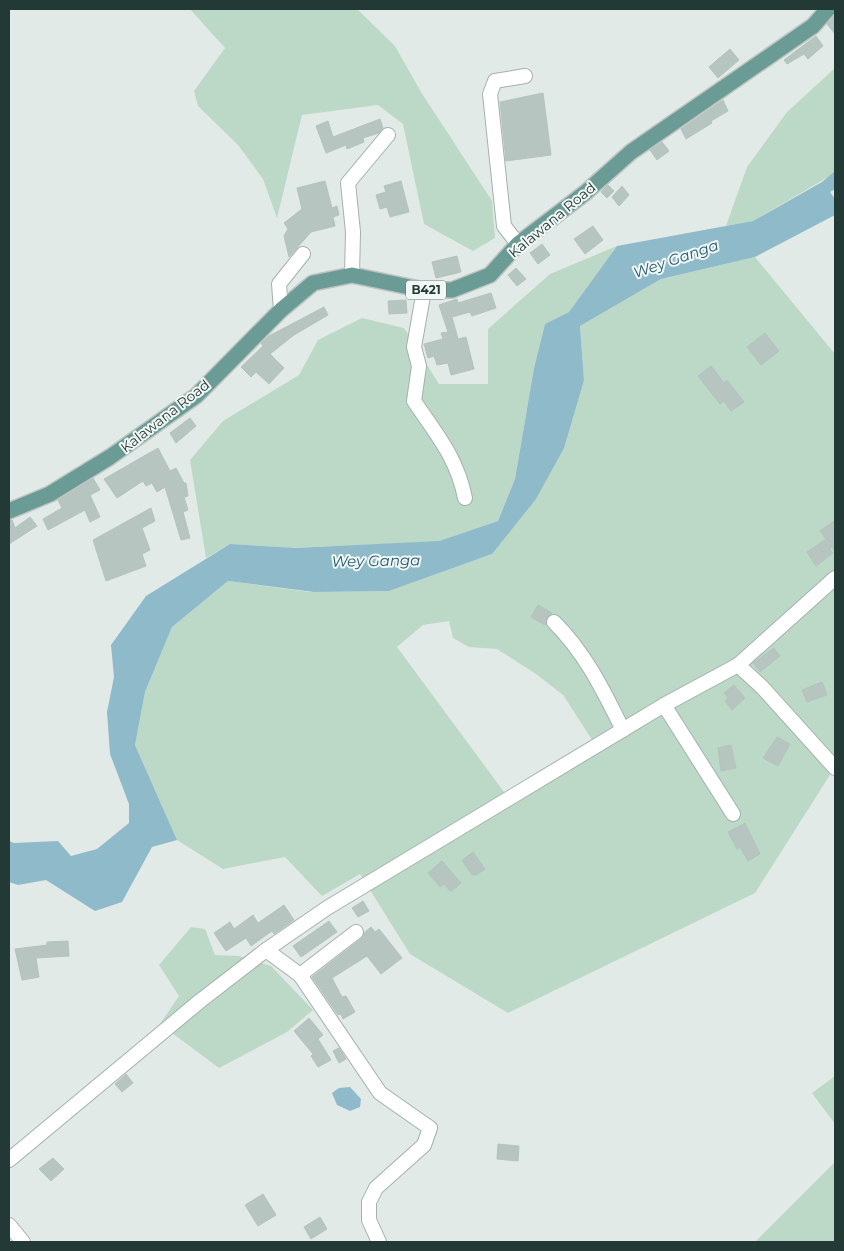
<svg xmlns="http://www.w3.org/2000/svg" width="844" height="1251" font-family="Montserrat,sans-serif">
<rect width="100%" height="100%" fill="#e1eae7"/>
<g fill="#bcd9c8" fill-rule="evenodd">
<path d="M190,9h167l38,37 26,46 71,109 3,37 -22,13 -49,-27 -21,-100 -25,-19 -76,10 -25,103 -14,-39 -25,-34 -40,-39 -4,-15 31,-43z"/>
<path d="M835,68v105l-82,48 -27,5 21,-59 40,-55z"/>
<path d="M617,246l-48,66 -24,12 -11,44 -19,111 -17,42 -62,21 -146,6 -60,-4 -24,14 -16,-98 33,-39 76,-46 19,-35 44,-22 42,10 35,56h49v-55l62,-55z"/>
<path d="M755,257l80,97v413l-80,126 -247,120 -98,-59 -50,-80 -38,22 -37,-39 -62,12 -46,-29 -42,-95 10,-53 27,-65 56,-46 81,11 80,-1 103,-37 92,-174 -4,-54 81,-47zM449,621l4,17 16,9 28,2 39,25 27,21 33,51 -89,50 -110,-149 26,-22z"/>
<path d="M191,927l14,2 10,26 24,1 32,10 42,44 -26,22 -68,36 -59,-44 19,-28 -20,-31z"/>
<path d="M835,1076v48l-23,-31z"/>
<path d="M835,1162v80h-80z"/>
</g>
<g fill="#8ebaca">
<path d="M835,171v18l-5,3 5,7v16l-80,42 -94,22 -81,47 4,54 -20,68 -28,51 -44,55 -103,37 -75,1 -86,-11 -56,46 -27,65 -10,53 42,95 -25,7 -30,55 -27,9 -49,-31 -28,5 -9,-3v-41l5,2 44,-2 13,15 26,-7 32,-26v-19l-19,-50 -3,-42 7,-35 -3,-32 35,-49 84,-52 65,4 144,-7 59,-20 17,-42 19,-111 11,-44 24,-12 48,-66 136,-25 69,-39z"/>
<path d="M350,1087l11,12 -1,8 -10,4 -13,-6 -5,-12 7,-5z"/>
</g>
<g fill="#b7c5c1" stroke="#b4c3bf">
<path d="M835,15v19l-8,-10z"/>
<path d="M816,36l7,10 -15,13 -4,-5 -17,10 -3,-4z"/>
<path d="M730,49l9,11 -21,18 -9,-11z"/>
<path d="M543,93l8,62 -45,6 -6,-59z"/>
<path d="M723,100l5,11 -17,10 1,2 -26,16 -5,-10z"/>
<path d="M380,119l3,9 -4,5 -16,5 1,4 -17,7 -1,-4 -20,8 -10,-27 12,-5 5,16z"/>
<path d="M662,142l7,9 -12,9 -7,-10z"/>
<path d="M325,181l7,27 5,-2 2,9 -6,2 2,9 -24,6 -22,25 -5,-21 4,-7 -4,-6 18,-14 -5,-21z"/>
<path d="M401,181l8,31 -19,5 -3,-10 -7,2 -4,-14 10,-3 -2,-6z"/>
<path d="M608,185l6,6 -7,7 -6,-6z"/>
<path d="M622,186l7,9 -10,11 -7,-9z"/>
<path d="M593,226l10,14 -18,14 -11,-15z"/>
<path d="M542,244l8,11 -12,9 -8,-11z"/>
<path d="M457,256l4,16 -25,6 -4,-16z"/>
<path d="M516,268l10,11 -9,7 -9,-11z"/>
<path d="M491,293l5,15 -24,8 -2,-4 -18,5 6,22 8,-2 8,32 -23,6 -3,-12 -11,2 -3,-9 -6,2 -4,-14 19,-5 -2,-6 7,-1 -9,-27 18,-6 1,4z"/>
<path d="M406,300l1,13 -18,1 -1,-13z"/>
<path d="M324,307l4,8 -34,20 -24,19 14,14 -15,16 -13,-12 -5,5 -10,-10 22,-21 -2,-3 8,-7z"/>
<path d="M765,333l14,18 -18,14 -14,-18z"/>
<path d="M711,366l13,17 3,-3 17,22 -13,9 -7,-10 -4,3 -22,-28z"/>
<path d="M190,418l6,8 -20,17 -6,-10z"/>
<path d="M158,448l12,23 6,-3 8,15h2l2,13 -4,1 4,13 -5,2 7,26 -9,2 -16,-53 -8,5 -5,-9 -6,3 -3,-5 -26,17 -13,-19z"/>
<path d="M93,478l7,12 -10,5 10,22 -10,5 -5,-12 -37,20 -5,-11 19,-11 -4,-8z"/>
<path d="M151,508l4,13 -13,7 8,22 -8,4 4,12 -40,15 -13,-41z"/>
<path d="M30,517l7,9 -28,18v-24h3l3,8z"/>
<path d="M835,520v32l-3,-5 -2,2 3,4 -17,13 -9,-14 19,-13 -6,-8z"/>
<path d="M538,605l14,8 -6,6 -1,6 -14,-8z"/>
<path d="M774,648l6,8 -20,16 -7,-9z"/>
<path d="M822,682l5,13 -20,7 -5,-12z"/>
<path d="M734,685l11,13 -13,12 -7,-9 3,-3 -4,-5z"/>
<path d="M777,737l13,7 -12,22 -15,-8z"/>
<path d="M731,745l5,23 -15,3 -3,-23z"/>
<path d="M745,823l15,31 -12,7 -8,-14 -3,2 -9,-17z"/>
<path d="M473,852l12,17 -9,6h-4l-10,-15z"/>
<path d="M442,861l19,22 -10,9 -7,-8 -4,3 -12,-14z"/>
<path d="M363,901l6,10 -11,6 -6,-9z"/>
<path d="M284,905l10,15 -20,14 -2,-3 -21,15 -5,-8 -20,13 -12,-18 16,-11 4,7 19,-14 5,8z"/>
<path d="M329,921l8,11 -36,25 -8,-11z"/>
<path d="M371,927l4,5 4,-3 23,29 -21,16 -14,-18 -35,22 10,19 4,-1 9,16 -12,7 -2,-5 -3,1 -26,-38 49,-38 4,-7z"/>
<path d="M68,941l1,15 -33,2 3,19 -17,3 -7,-31 32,-4v-3z"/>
<path d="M309,1018l14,17 -5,4 13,21 -13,7 -7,-11 2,-2 -19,-23z"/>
<path d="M339,1048l7,11 -7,4 -6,-12z"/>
<path d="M126,1074l7,9 -11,9 -7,-8z"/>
<path d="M498,1144l21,2 -1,15 -21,-2z"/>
<path d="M53,1158l11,11 -13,12 -12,-12z"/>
<path d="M263,1194l13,21 -18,11 -13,-21z"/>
<path d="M320,1217l7,12 -16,10 -7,-12z"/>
</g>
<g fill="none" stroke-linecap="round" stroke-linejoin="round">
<defs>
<g id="minor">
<path d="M518,244l-14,-18 -14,-132 5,-13 30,-5"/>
<path d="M352,275l1,-43 -5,-49 40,-48"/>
<path d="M424,290l-10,57 5,19 -5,35c23,34 43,57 51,97"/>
<path d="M281,310l-2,-26 24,-30"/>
<path d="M554,622c32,32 49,68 69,108"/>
<path d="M738,665l24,22 73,81"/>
<path d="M664,705l69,109"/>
<path d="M266,950l34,25 80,118 50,35 -6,17 -48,43 -7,14v18l10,22"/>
<path d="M300,975l56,-43"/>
<path d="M9,1160l191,-159 66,-51 61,-42 337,-203 74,-40 97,-87"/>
<path d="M9,1225l14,17"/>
</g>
<path id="major" d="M9,511l41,-17 60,-37 86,-61 85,-86 32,-27 39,-8 72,15h28l38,-15 28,-31 67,-51 46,-41 182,-126 15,-17"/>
</defs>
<use href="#minor" stroke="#a4b1ae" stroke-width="16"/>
<use href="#major" stroke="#bdc4c3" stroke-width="18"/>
<use href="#minor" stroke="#fff" stroke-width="14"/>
<use href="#major" stroke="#6a9b95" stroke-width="15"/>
</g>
<g text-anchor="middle" stroke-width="4" stroke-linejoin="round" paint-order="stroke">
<rect fill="#f1f7f5" stroke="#61726f" stroke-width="1" x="406" y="280.5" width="40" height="19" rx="4"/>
<g font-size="12" font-weight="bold" fill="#233936">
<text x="426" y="294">B421</text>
</g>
<g font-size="14" fill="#233936" stroke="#f1f7f5">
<text transform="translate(552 220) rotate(-40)" y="5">Kalawana Road</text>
<text transform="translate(165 416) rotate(-38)" y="5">Kalawana Road</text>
</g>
<g font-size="15" font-style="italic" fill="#24596f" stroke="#f1f7f5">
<text transform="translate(676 259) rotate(-19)" y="5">Wey Ganga</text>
<text transform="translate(376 561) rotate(-1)" y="5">Wey Ganga</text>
</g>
</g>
<rect width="844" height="1251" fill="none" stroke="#233936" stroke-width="20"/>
</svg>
